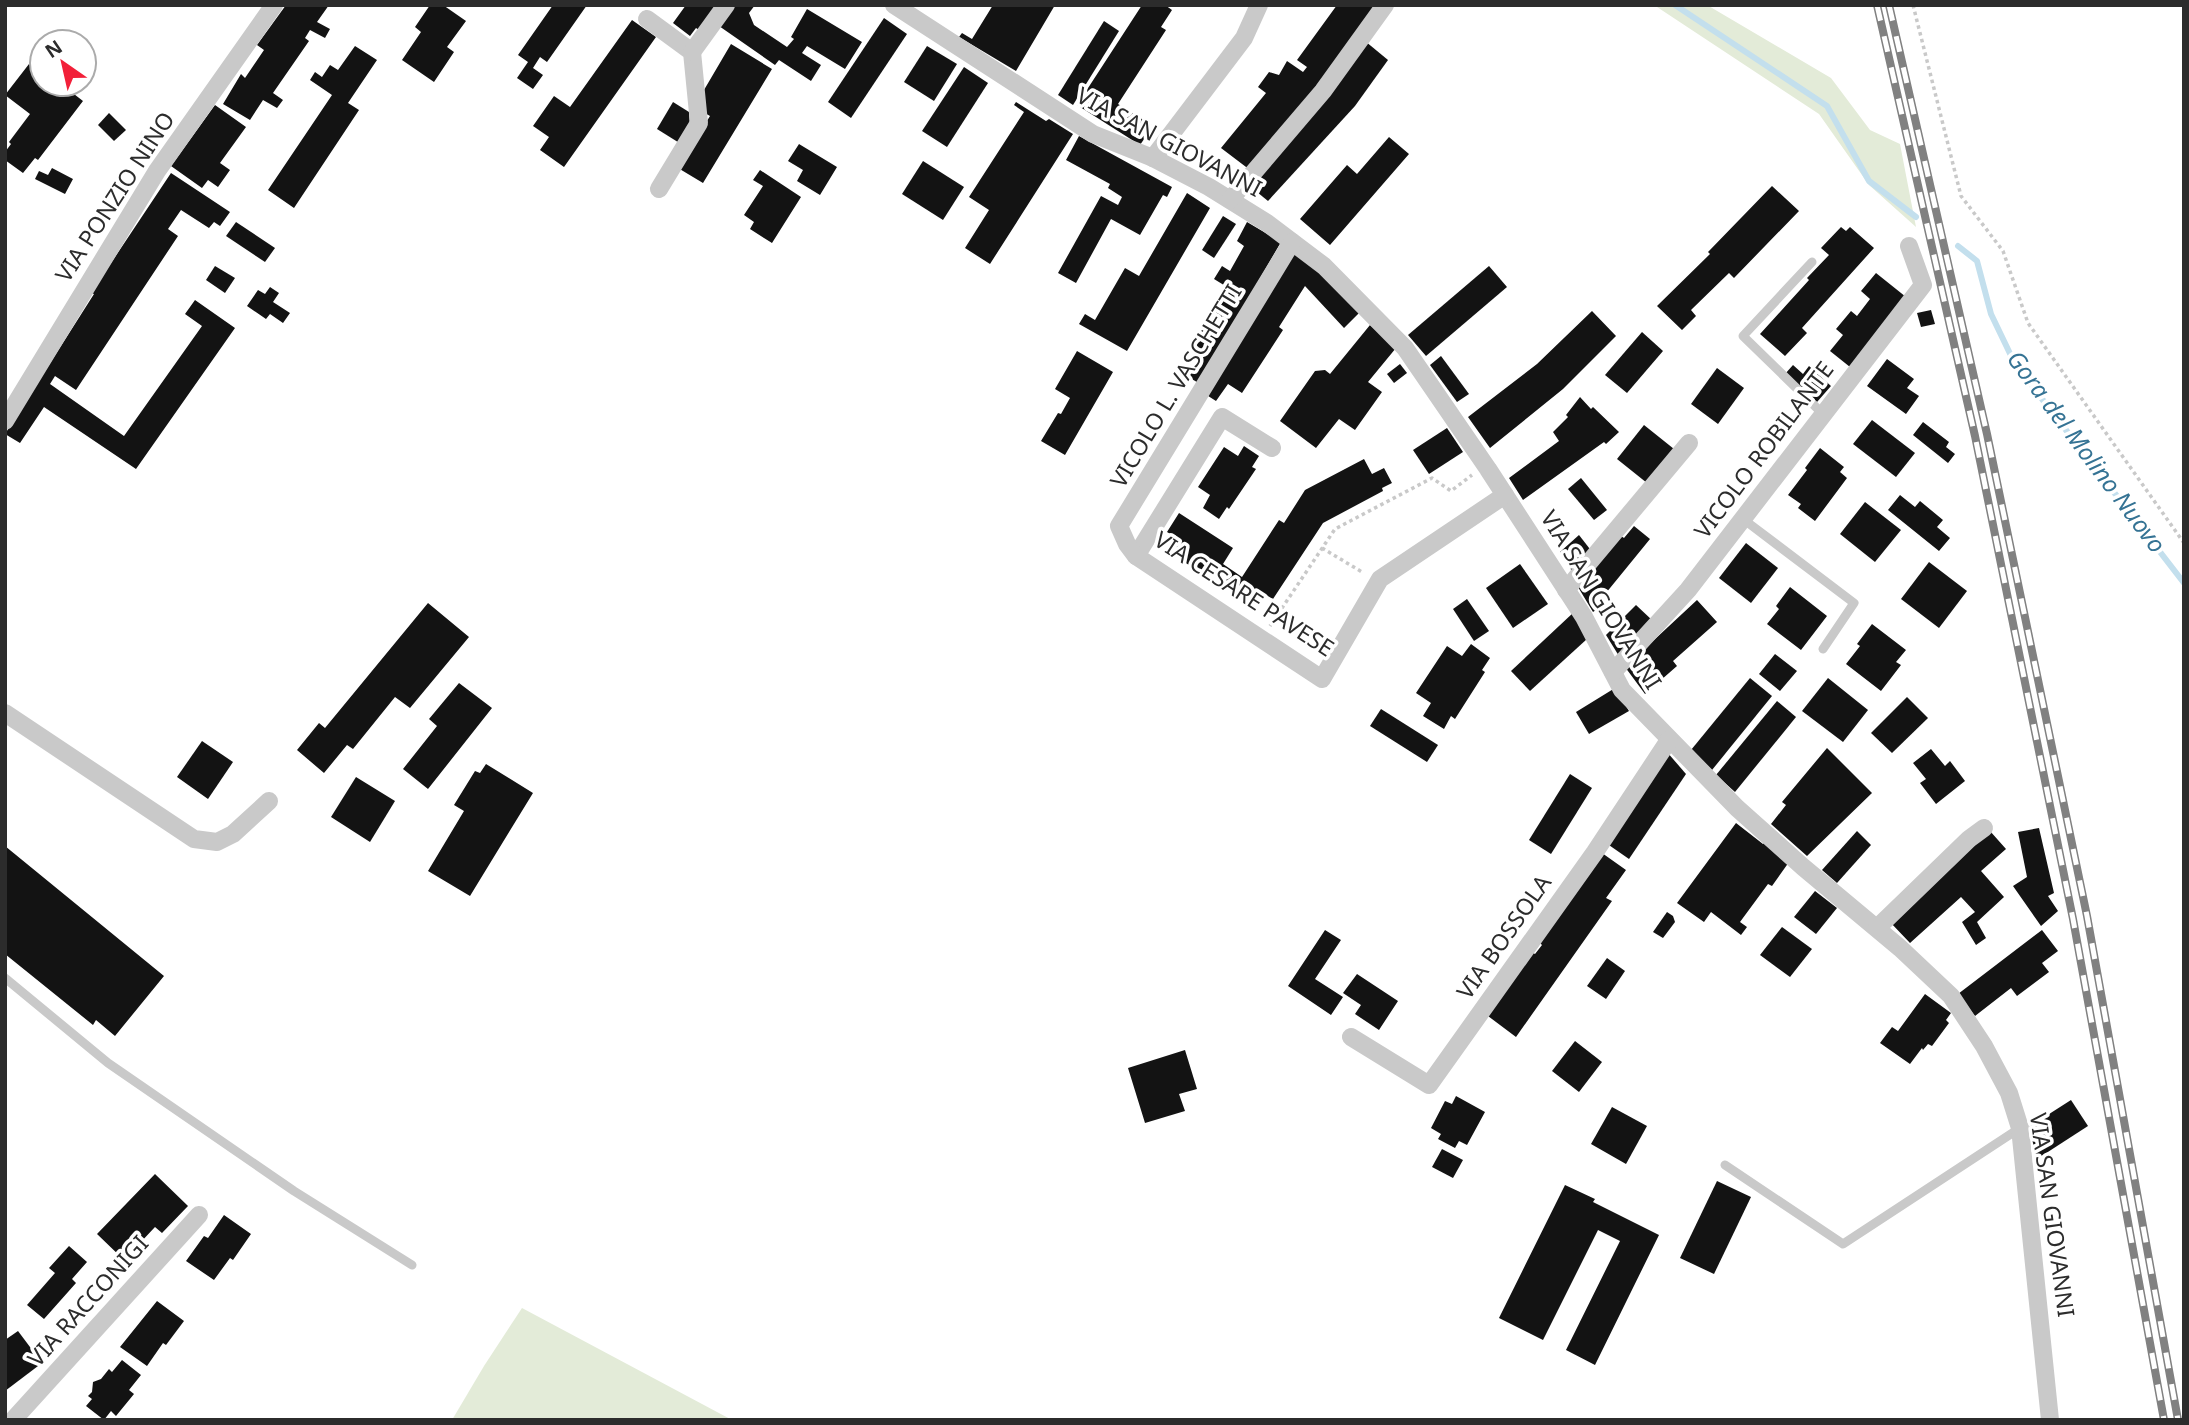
<svg xmlns="http://www.w3.org/2000/svg" width="2189" height="1425" font-family="'Noto Sans',sans-serif">
<rect width="100%" height="100%" fill="#fff"/>
<g fill="#e3ebd8">
<path d="M1654,5h53l124,73 39,52 30,14 16,83 -47,-42 -50,-71z"/>
<path d="M522,1308l210,112h-280l32,-54z"/>
</g>
<g fill="none" stroke-linecap="round" stroke-linejoin="round">
<g stroke="#c3dfed" stroke-width="6">
<path d="M1675,5l152,101 42,75 47,36"/>
<path d="M1958,246l19,15 14,53 24,50 169,219"/>
</g>
</g>
<g fill="#131313">
<path d="M286,5h43l-12,17 13,7 -5,9 -15,-8 -5,8 4,3 -36,52 10,7 -6,8 -14,-8 -13,20 -27,-16 18,-30 4,4 19,-28 -7,-5z"/>
<path d="M430,5h13l23,16 -19,26 7,5 -20,30 -32,-22 19,-28 -6,-5z"/>
<path d="M553,5h34l-40,57 -7,-5 -7,11 10,7 -10,14 -16,-11 11,-16 -10,-7z"/>
<path d="M686,5h32l-19,25 -3,-2 -6,8 -17,-13z"/>
<path d="M734,5h21l-6,8 5,12 33,22 7,-8 -3,-2 16,-28 55,33 -17,27 -38,-23 -5,7 19,12 -10,16 -32,-21 -4,5 -56,-39z"/>
<path d="M993,5h62l-39,66 -57,-34 3,-4 10,6z"/>
<path d="M1142,5h23l7,5 -11,17 5,3 -48,74 35,22 -13,19 -63,-40z"/>
<path d="M1337,5h39l-57,78 -69,87 -29,-22 45,-55 -8,-6 11,-15 10,3 8,-14 16,11 4,-5 -10,-7z"/>
<path d="M884,18l23,16 -56,84 -23,-16z"/>
<path d="M632,20l24,17 -92,130 -24,-17 9,-13 -16,-11 21,-30 16,11z"/>
<path d="M1104,21l15,10 -46,74 -15,-10z"/>
<path d="M1365,41l23,19 -33,46 -87,95 -16,-13 15,-25z"/>
<path d="M731,44l41,25 -69,114 -25,-15 32,-52 -16,-9z"/>
<path d="M355,46l22,14 -29,43 11,7 -65,98 -26,-18 64,-95 -22,-15 5,-8 7,5 8,-12 8,5z"/>
<path d="M927,46l30,18 -23,37 -30,-19z"/>
<path d="M29,64l13,11v9h19l22,17 -45,59 -3,-2 -12,15 -18,-13v-8l6,-8 -2,-2 21,-28 -25,-19z"/>
<path d="M964,67l24,16 -41,64 -25,-16z"/>
<path d="M673,102l16,10 1,16 -9,16 -24,-15z"/>
<path d="M1016,102l30,19 3,-2 24,15 -83,130 -25,-16 24,-38 -20,-13 55,-85 -10,-7z"/>
<path d="M215,105l31,22 -26,36 10,7 -12,17 -10,-7 -6,8 -31,-22z"/>
<path d="M109,113l17,17 -12,11 -16,-16z"/>
<path d="M1079,136l93,51 -5,10 -4,-2 -23,40 -29,-16 -35,64 -18,-10 43,-77 17,9 4,-8 -14,-9 2,-4 -44,-24z"/>
<path d="M1389,137l20,17 -79,91 -30,-26 47,-54 10,9z"/>
<path d="M799,144l38,23 -17,28 -23,-14 6,-11 -15,-9z"/>
<path d="M923,161l41,26 -21,33 -41,-26z"/>
<path d="M52,168l21,11 -8,15 -30,-15 4,-8 9,4z"/>
<path d="M760,170l41,27 -29,46 -22,-14 4,-7 -10,-7 19,-29 -10,-6z"/>
<path d="M171,173l59,39 -10,14 -6,-4 -5,6 -28,-18 -13,19 10,7 -102,154 -21,-14 -5,8 74,52 78,-110 -17,-12 10,-14 40,28 -99,141 -92,-62 -24,36 -15,-9 89,-140 -3,-1z"/>
<path d="M1772,186l27,25 -65,67 -5,-5 -38,37 5,6 -14,14 -25,-24 53,-52 -2,-2z"/>
<path d="M1187,193l23,15 -83,143 -48,-27 6,-10 10,6 30,-52 14,8z"/>
<path d="M1223,216l13,8 -22,34 -12,-8z"/>
<path d="M236,222l39,26 -10,14 -39,-26z"/>
<path d="M1247,222l34,20 -71,123 -8,20 -24,-14 49,-84 -13,-8 8,-13 8,5 14,-25 -7,-5z"/>
<path d="M1841,227l5,4 4,-4 24,21 -72,80 5,5 -22,23 -25,-22 49,-54 -2,-2 22,-23 -8,-7z"/>
<path d="M1295,253l19,13 45,47 -15,15 -39,-42 -26,41 4,3 -41,63 -14,-9 -12,17 -11,-7z"/>
<path d="M215,266l20,12 -10,15 -19,-13z"/>
<path d="M1489,266l18,21 -81,69 -18,-21z"/>
<path d="M1876,273l30,24 -56,70 -20,-16 13,-16 -7,-6 15,-18 6,5 13,-17 -9,-8z"/>
<path d="M270,287l9,6 -6,9 17,11 -7,10 -13,-9 -4,5 -19,-13 11,-16 7,4z"/>
<path d="M1931,310l4,14 -14,3 -4,-14z"/>
<path d="M1592,311l24,25 -53,53 -73,59 -22,-31 69,-53z"/>
<path d="M1370,325l26,23 -28,34 14,10 -27,38 -16,-11 -23,29 -36,-27 35,-50 10,-1 5,4z"/>
<path d="M1642,332l21,19 -36,42 -22,-18z"/>
<path d="M1077,351l36,21 -48,83 -24,-14 17,-28 3,1 9,-16 -15,-9z"/>
<path d="M1441,356l28,38 -12,8 -27,-37z"/>
<path d="M1887,359l27,20 -7,9 12,8 -13,18 -39,-28z"/>
<path d="M1400,364l7,9 -13,10 -7,-9z"/>
<path d="M1793,365l10,9 6,-8 22,20 -14,16 -32,-28z"/>
<path d="M1717,368l27,20 -26,36 -27,-20z"/>
<path d="M1580,397l11,12 2,-2 26,25 -13,12 -2,-2 -81,58 -14,-22 50,-37 -6,-9 15,-15 -2,-2z"/>
<path d="M1872,420l43,33 -19,24 -43,-33z"/>
<path d="M1923,422l26,20 -3,5 9,7 -7,9 -35,-28z"/>
<path d="M1644,425l30,24 -27,34 -30,-24z"/>
<path d="M1447,428l16,24 -34,22 -16,-24z"/>
<path d="M1244,446l15,10 -7,11 4,2 -27,40 -2,-2 -8,12 -16,-11 7,-13 -12,-8 26,-40 14,9z"/>
<path d="M1820,448l24,19 -4,5 7,6 -32,43 -17,-13 3,-4 -13,-9 19,-25 -2,-2z"/>
<path d="M1364,459l8,15 12,-6 8,15 -10,5 1,3 -60,32 -50,76 -15,-9 -9,13 -79,-50 9,-14 -12,-7 12,-19 54,35 -10,16 19,13 37,-57 5,3 21,-33z"/>
<path d="M1581,478l26,32 -13,10 -26,-31z"/>
<path d="M1900,495l15,12 5,-6 23,19 -6,7 13,11 -11,13 -51,-41z"/>
<path d="M1865,502l36,28 -26,32 -35,-28z"/>
<path d="M1634,526l16,13 -53,65 2,4 -6,4 -15,-25 43,-51 3,2z"/>
<path d="M1579,535l14,18 -18,23 -15,-24z"/>
<path d="M1746,543l32,25 -27,35 -32,-25z"/>
<path d="M1929,562l38,29 -28,37 -38,-29z"/>
<path d="M1520,564l28,40 -35,24 -27,-40z"/>
<path d="M1790,587l37,29 -26,34 -34,-26 12,-15 -3,-3z"/>
<path d="M1467,599l22,32 -15,10 -21,-32z"/>
<path d="M1697,600l20,22 -44,39 4,5 -32,28 -20,-27z"/>
<path d="M428,603l41,34 -59,71 -15,-11 -42,52 -6,-4 -23,28 -27,-23 22,-27 6,5z"/>
<path d="M1636,605l17,16 -34,35 -13,-21z"/>
<path d="M1574,612l13,27 -57,52 -19,-20z"/>
<path d="M1872,624l34,26 -10,12 5,3 -20,26 -35,-27 14,-18 -3,-2z"/>
<path d="M1471,644l19,14 -8,12 3,2 -30,47 -4,-3 -7,13 -21,-13 8,-13 -15,-10 31,-47 15,10z"/>
<path d="M1775,654l22,17 -17,20 -21,-17z"/>
<path d="M1750,678l22,18 -60,74 -21,-20z"/>
<path d="M1828,678l40,32 -25,32 -41,-31z"/>
<path d="M459,683l33,25 -64,81 -25,-20 34,-43 -8,-7z"/>
<path d="M1615,688l14,23 -40,23 -13,-22z"/>
<path d="M1907,697l21,21 -36,35 -21,-20z"/>
<path d="M1777,701l19,16 -61,75 -19,-17z"/>
<path d="M1381,709l57,36 -11,17 -57,-36z"/>
<path d="M202,741l31,21 -25,37 -31,-22z"/>
<path d="M1827,748l45,45 -65,63 -36,-32 15,-19 -4,-3z"/>
<path d="M1931,749l14,17 5,-5 15,20 -29,23 -16,-21 6,-4 -13,-16z"/>
<path d="M1667,752l19,22 -57,85 -23,-16z"/>
<path d="M486,764l47,29 -63,103 -42,-25 36,-60 -10,-6 21,-34 5,2z"/>
<path d="M1570,774l22,14 -41,66 -22,-14z"/>
<path d="M356,777l39,24 -25,41 -39,-25z"/>
<path d="M1736,823l27,21 2,-2 24,20 -17,24 -4,-2 -28,38 7,5 -6,8 -30,-23 -7,10 -27,-19z"/>
<path d="M2039,828l15,65 -6,3 10,15 -17,15 -28,-40 14,-9 -9,-45z"/>
<path d="M1857,831l14,14 -34,38 -15,-13z"/>
<path d="M1990,831l16,18 -25,22 23,26 -27,25 9,16 -10,7 -14,-23 13,-10 -14,-15 -51,46 -20,-21z"/>
<path d="M5,846l159,130 -49,60 -19,-16 -3,5 -88,-71z"/>
<path d="M1602,853l24,17 -20,28 6,3 -96,136 -28,-21 42,-65 5,3 7,-9 -2,-2z"/>
<path d="M1815,891l22,17 -21,26 -22,-17z"/>
<path d="M1667,912l6,4 2,6 -12,16 -10,-6z"/>
<path d="M1782,927l30,22 -22,28 -30,-22z"/>
<path d="M1325,930l16,10 -26,39 28,18 -12,18 -43,-29z"/>
<path d="M2042,930l16,21 -16,12 7,9 -32,24 -6,-8 -36,28 -17,-22z"/>
<path d="M1607,958l18,13 -19,28 -19,-13z"/>
<path d="M1357,974l41,27 -19,29 -24,-16 6,-9 -18,-12z"/>
<path d="M1925,994l26,19 -5,7 3,3 -17,23 -4,-2 -5,6 -1,-2 -12,16 -30,-21 12,-16 6,4z"/>
<path d="M1575,1041l27,21 -23,30 -27,-21z"/>
<path d="M1185,1050l12,39 -18,5 6,17 -40,12 -17,-55z"/>
<path d="M1456,1096l29,16 -18,33 -8,-4 -4,7 -17,-9 3,-5 -10,-6 14,-27 7,3z"/>
<path d="M2071,1100l17,26 -51,33 -8,-32z"/>
<path d="M1612,1107l35,19 -21,38 -35,-20z"/>
<path d="M1442,1149l21,11 -10,18 -21,-11z"/>
<path d="M155,1174l33,32 -26,27 -7,-6 -31,33 -27,-26z"/>
<path d="M1717,1181l34,16 -37,77 -34,-16z"/>
<path d="M1565,1185l30,14 -2,3 66,33 -64,130 -29,-15 54,-109 -22,-11 -55,110 -44,-22z"/>
<path d="M224,1215l27,19 -18,26 -3,-2 -16,22 -28,-19 18,-25 4,2z"/>
<path d="M69,1246l18,16 -15,17 4,4 -32,36 -17,-14 28,-32 -6,-5z"/>
<path d="M157,1301l27,20 -18,24 -3,-2 -16,23 -27,-19z"/>
<path d="M18,1331l24,32 -37,28v-51z"/>
<path d="M122,1360l19,15 -12,15 5,4 -18,22 -5,-5 -7,9 -18,-14 6,-7 -4,-3 4,-4 1,-10 8,-3 8,-10 3,3z"/>
</g>
<g fill="none" stroke-linecap="round" stroke-linejoin="round">
<g stroke="#c9c9c9" stroke-width="3.5" stroke-dasharray="3.5 3.5" stroke-linecap="butt">
<path d="M1913,5l48,191 42,55 25,72 156,220"/>
<path d="M1322,548l40,24"/>
<path d="M1270,626l65,-97 97,-51 19,13 21,-16"/>
</g>
<g stroke="#c9c9c9" stroke-width="9">
<path d="M1812,262l-69,74 80,78"/>
<path d="M1743,519l111,84 -31,46"/>
<path d="M5,978l103,85 186,128 118,74"/>
<path d="M1725,1165l118,79 177,-116"/>
</g>
<g stroke="#c9c9c9" stroke-width="18">
<path d="M894,5l199,129 60,24 56,29 58,36 57,43 81,82 83,121 96,148 38,73 115,118 66,59 97,81 51,48 33,50 25,47 11,35 30,292"/>
<path d="M647,19l45,33 7,71 -40,66"/>
<path d="M692,52l34,-47"/>
<path d="M1153,158l91,-120 15,-33"/>
<path d="M1230,200l93,-109 62,-86"/>
<path d="M5,421l152,-250 117,-166"/>
<path d="M1272,448l-50,-31 -86,139 186,123 58,-100 125,-84"/>
<path d="M1136,556l-9,-12 -8,-18 173,-284"/>
<path d="M1566,590l123,-147"/>
<path d="M1613,672l75,-82 235,-305 -14,-39"/>
<path d="M5,713l189,126 23,3 16,-8 36,-33"/>
<path d="M1877,928l92,-89 15,-11"/>
<path d="M1351,1037l78,48 166,-233 74,-112"/>
<path d="M13,1420l186,-205"/>
</g>
<defs>
<g id="rail">
<path d="M1877,5l98,431 98,483 91,501"/>
<path d="M1889,5l98,429 100,482 91,504"/>
</g>
</defs>
<use href="#rail" stroke="#818181" stroke-width="8"/>
<use href="#rail" stroke="#fff" stroke-width="5" stroke-dasharray="16" stroke-linecap="butt"/>
</g>
<g text-anchor="middle" stroke-width="7" stroke-linejoin="round" paint-order="stroke">
<g font-size="23" fill="#2c2c2c" stroke="#fff">
<text transform="translate(1169 142) rotate(28)" y="8">VIA SAN GIOVANNI</text>
<text transform="translate(115 197) rotate(-57)" y="8">VIA PONZIO NINO</text>
<text transform="translate(1176 386) rotate(-59)" y="8">VICOLO L. VASCHETTI</text>
<text transform="translate(1764 450) rotate(-53)" y="8">VICOLO ROBILANTE</text>
<text transform="translate(1244 594) rotate(33)" y="8">VIA CESARE PAVESE</text>
<text transform="translate(1601 600) rotate(58)" y="8">VIA SAN GIOVANNI</text>
<text transform="translate(1504 937) rotate(-55)" y="8">VIA BOSSOLA</text>
<text transform="translate(2052 1215) rotate(82)" y="8">VIA SAN GIOVANNI</text>
<text transform="translate(88 1301) rotate(-48)" y="8">VIA RACCONIGI</text>
</g>
<g font-size="24" font-style="italic" fill="#357394" stroke="#fff">
<text transform="translate(2086 452) rotate(53)" y="8">Gora del Molino Nuovo</text>
</g>
</g>
<rect width="2189" height="1425" fill="none" stroke="#2c2c2c" stroke-width="14"/>
<g transform="translate(63 63) rotate(326)"><circle r="33" fill="#ffffff" stroke="#ababab" stroke-width="2"/>
<path d="M0-5L12 26L0 18L-12 26Z" fill="#f22039"/>
<text y="-10" font-size="19" font-weight="bold" text-anchor="middle" fill="#2c2c2c">N</text>
</g>
</svg>
